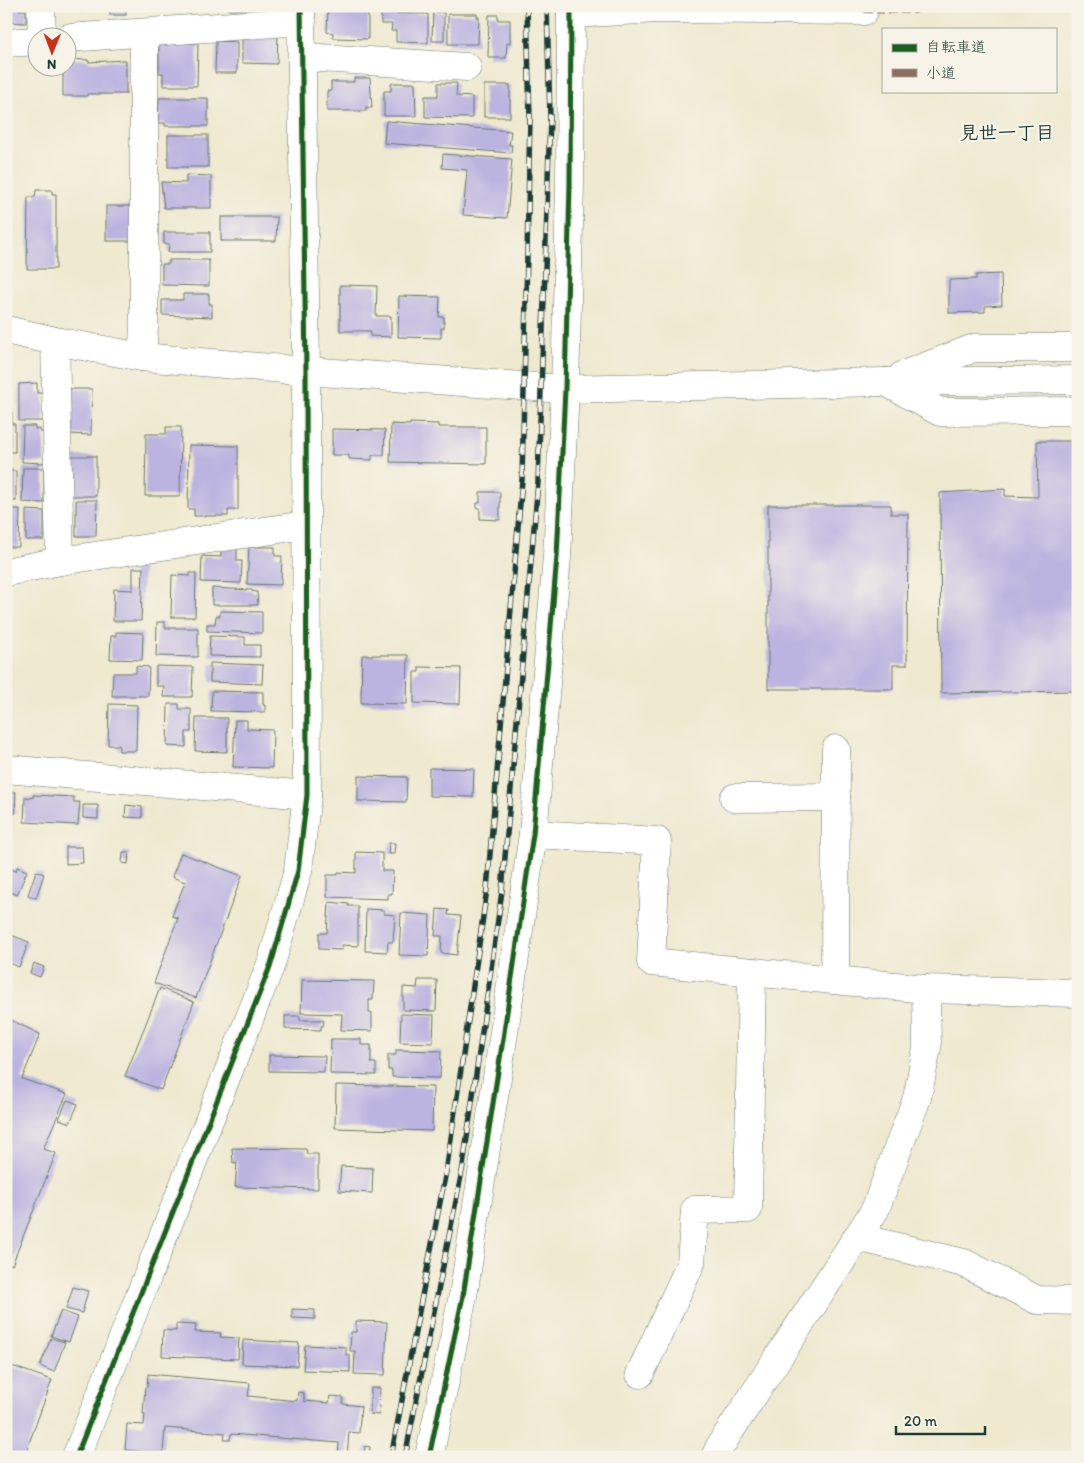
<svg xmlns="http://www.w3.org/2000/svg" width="1084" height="1463" font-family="Itim,'Klee One',sans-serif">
<rect width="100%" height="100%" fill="#f7f3e8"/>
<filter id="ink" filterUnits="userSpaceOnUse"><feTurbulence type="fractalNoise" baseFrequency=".02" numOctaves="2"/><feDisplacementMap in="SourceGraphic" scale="10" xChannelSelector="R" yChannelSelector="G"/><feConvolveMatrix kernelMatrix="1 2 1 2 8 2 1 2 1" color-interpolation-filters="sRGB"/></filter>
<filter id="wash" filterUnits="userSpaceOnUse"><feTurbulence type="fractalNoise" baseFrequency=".0096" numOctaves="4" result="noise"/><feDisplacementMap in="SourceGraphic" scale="20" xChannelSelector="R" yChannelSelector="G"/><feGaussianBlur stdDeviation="1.12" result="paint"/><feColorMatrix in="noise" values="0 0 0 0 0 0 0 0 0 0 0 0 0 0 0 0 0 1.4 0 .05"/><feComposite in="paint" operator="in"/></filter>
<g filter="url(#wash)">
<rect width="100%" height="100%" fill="#efe9d0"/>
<g id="blocks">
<g fill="#bbb4e0">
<rect x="81" y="6" width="15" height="4"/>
<rect x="110" y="6" width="16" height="9"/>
<path d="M228,6h44v2l-43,2z"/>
<path d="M6,9l20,1v13l-20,-1z"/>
<path d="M328,9l40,2v28l-35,-1v-5l-6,-1z"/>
<path d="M433,12h11v29h-12z"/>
<path d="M381,13l47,1v29l-32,-1v-11h-5l1,-7h-11z"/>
<path d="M448,14h29v3h2l-1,27h-30z"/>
<path d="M489,15h9v5h12v23h-3l-1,15h-18z"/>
<path d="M242,34h36l-1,30 -35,-1z"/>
<path d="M216,41l21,1v31h-22z"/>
<path d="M159,43h39l-1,43h-34v-13h-4z"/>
<path d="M68,59l20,1v2l38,-2v34h-39v2h-24v-28h5z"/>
<path d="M354,78h16l2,30 -6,-1v4h-39v-20h4v-9h23z"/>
<path d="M391,83h24l1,33h-32v-25h7z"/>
<path d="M438,83h19l-1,13 16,1v21l-47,-1v-21h13z"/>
<rect x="484" y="85" width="26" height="32"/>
<path d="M159,98h49v28h-43v-3h-7z"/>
<path d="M386,121l125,10 -2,14h3l-1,8 -127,-10z"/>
<rect x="168" y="135" width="40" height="32"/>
<path d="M443,154l69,5 -5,59 -44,-3 4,-45 -25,-2z"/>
<path d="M186,175l25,1v32h-47l-3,-26 25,1z"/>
<path d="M36,190h16v4h4v75h-29l1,-72h7z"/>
<rect x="106" y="206" width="26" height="35"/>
<path d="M221,217h56l-1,24h-55z"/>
<path d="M164,232h46v20h-42l1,-8h-5z"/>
<path d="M169,260h40v26l-47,-1v-21h7z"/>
<path d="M1001,274l1,31 -17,1v6l-36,1v-33l27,-1v-4z"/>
<path d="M340,285l37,1 -1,30h15v21l-21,-1 1,-5h-31z"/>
<path d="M183,294h26v10h3v13l-50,-2v-15h21z"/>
<path d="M399,296l41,1 -1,20h5v11h-3v10l-43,-1z"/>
<path d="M37,383v10h7v28h-25v-37z"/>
<rect x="6" y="388" width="4" height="17"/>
<path d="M69,389h23l-1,46 -22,-1z"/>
<path d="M6,412h6v12h3v28h-9z"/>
<path d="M410,423l28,1v3h48v37l-96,-2 1,-38 19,1z"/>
<path d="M23,426h12v3h5v3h4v31l-22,-1z"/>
<path d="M166,427h15l-1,69h-35l1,-62h20z"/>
<path d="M332,429l53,1 -1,25h-12v5l-23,-1v-4h-17z"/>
<path d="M1037,441h41v250l-137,2 -1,-200 65,-4v7l33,1z"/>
<path d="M189,445l49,1v64h-10v6h-34v-7h-6z"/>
<rect x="70" y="456" width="26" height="40"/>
<path d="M23,468h21v35l-22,-1z"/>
<rect x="6" y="471" width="10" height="30"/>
<path d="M480,492h20v28l-20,-1v-11h-3v-5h3z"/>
<path d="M76,500h21l-1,36h-20z"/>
<path d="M768,505h123v9h17l-1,151h-14v24h-125z"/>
<path d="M6,509h14l-1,38h-13z"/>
<path d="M26,510l18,1v29h-18z"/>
<path d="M249,547h26v9h7l-1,29 -34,-1z"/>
<path d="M221,548h16v13h5l-1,22 -40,-1 1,-26 19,1z"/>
<path d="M133,568h10l-2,53h-28l1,-32 19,1z"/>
<path d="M190,573h6l-1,44h-24l1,-42 18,1z"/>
<path d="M212,588l40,2v1l5,1 1,13h-46z"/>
<path d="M220,611l42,1v21l-55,-2v-7h8l1,-8h4z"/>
<path d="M157,622h8v6h33v29l-42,-1z"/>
<path d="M116,632l27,1 -1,27 -32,-1 1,-23h5z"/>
<path d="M210,636l35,1v8h15v12l-51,-1z"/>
<path d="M362,655h46l-1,49 -46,-1z"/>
<path d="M210,663l53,2 -1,19 -52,-2z"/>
<path d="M136,666l13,1 -1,29h-36l1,-23h23z"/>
<path d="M156,666l37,1 -1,30h-29l1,-11h-8z"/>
<path d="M419,667l42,1 -1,36 -46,-1v-31h5z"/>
<path d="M212,691l51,1v13h2v7l-54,-1z"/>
<path d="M109,704l28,1 -1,46h-17v-6h-11z"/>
<path d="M168,704h11v5h12v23h-5v15l-19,-1z"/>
<path d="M196,718h31v34l-32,-1z"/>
<path d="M235,720h12v9l26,1 -1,38 -39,-1z"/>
<path d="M429,768l45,1 -1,28 -44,-1z"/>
<path d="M358,776l49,1 -1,25 -48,-1z"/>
<path d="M6,792h10l-1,22h-9z"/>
<path d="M33,795l41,2v5h6l-2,23 -54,-3 1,-25 8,1z"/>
<path d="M83,805h15v14l-15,-1z"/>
<path d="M126,805l16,2v11l-17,-1z"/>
<path d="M389,843h6l-1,11h-6z"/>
<path d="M66,847h16l1,16 -17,1z"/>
<path d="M123,852h6l-1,12 -6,-1z"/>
<path d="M356,852l26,1v18h11l-1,23h-4v5l-61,-2v-22h11v-3l18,1z"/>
<path d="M181,853l61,23 -46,122 -42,-15 24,-65 -6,-2 13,-34 -13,-5z"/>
<path d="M6,867l10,4 1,-4 10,4 -10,24 -11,-5z"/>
<path d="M36,871l8,3 -8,24 -8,-3z"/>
<path d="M329,902l20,2 -1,2h10v40l-16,-1v5l-23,-1v-16h8z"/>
<path d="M366,909l18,1v4l11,1 -2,27h-5l-1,10 -22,-1z"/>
<path d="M437,909l12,1 -1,5 13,1 -4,39 -16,-2 1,-17h-7z"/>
<path d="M401,913l29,2 -2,41 -29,-1z"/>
<path d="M6,933l23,9 -10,25 -13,-5z"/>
<path d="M34,963l10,4 -4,10 -10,-4z"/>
<path d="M302,980l72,1 -1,19h-4v13h3v18l-31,-1 1,-16 -41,-1z"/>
<path d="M418,980h19l-1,31 -33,-1v-23l14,1z"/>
<path d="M160,988l34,14 -33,88 -36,-14z"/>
<path d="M401,1014l33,1 -1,28 -33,-1z"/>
<path d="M285,1016h15v4h24l-1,6h-2v4l-36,-1z"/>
<path d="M6,1018l34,16 -18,45 45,15 -24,55 13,4 -44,112 -6,-3z"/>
<path d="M331,1039h30v6h10v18h5v12l-46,-1z"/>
<path d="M396,1050l45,1 -1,27 -48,-1v-7h-4v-15h8z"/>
<path d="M269,1055l56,1 -1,16 -55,-1z"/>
<path d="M336,1085l97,2 -1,44 -97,-3z"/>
<path d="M67,1100l11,4 -8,19 -11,-4z"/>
<path d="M232,1148l74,1 1,5h11v35l-83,-2 2,-25 -4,1z"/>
<path d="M341,1166l32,2 -1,25 -33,-2z"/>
<path d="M73,1287l15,4 -6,22 -16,-4z"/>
<path d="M292,1309l23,1v9l-23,-1z"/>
<path d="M61,1311l17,6 -9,25 -18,-6z"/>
<path d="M356,1321l31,1 -2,53 -31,-1 1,-23h-5l1,-19h5z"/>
<path d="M176,1324l20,1 -1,7 26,1 -1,4 19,1 -1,21 -76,-3 1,-26 13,1z"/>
<path d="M51,1338l14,4 -11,30 -14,-6z"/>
<path d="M243,1340l56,3 -2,23 -55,-2z"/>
<path d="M305,1345l41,2v8h4v17l-47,-2z"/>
<path d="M6,1364l46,16 -28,77h-18z"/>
<path d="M148,1374l102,9 -2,13 49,5 1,-9 6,1v8l25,2 1,-7 13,1v7l18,2 -2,27 -10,-1 -2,25h-9l1,-14 -108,-9 -1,6h-6l1,-7 -60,-5 -2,25 -38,-3 2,-26 17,1 1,-11h-2l2,-27h2z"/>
<path d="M371,1388h9l-1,27 -9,-1z"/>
<path d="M365,1446l5,1 -1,10h-5z"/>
</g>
</g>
</g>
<g filter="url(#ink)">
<use href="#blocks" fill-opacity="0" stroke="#68796b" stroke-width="1"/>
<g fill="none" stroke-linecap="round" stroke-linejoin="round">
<defs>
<g id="minor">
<path d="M41,6l1,32"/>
<path d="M571,14l86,-5 207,2"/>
<path d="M68,38l234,-17"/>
<path d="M6,43l32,-2"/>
<path d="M303,57l164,10"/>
<path d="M6,330l49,11 87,16 164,14 259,18 320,-7 193,-2"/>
<path d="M55,341l5,220"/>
<path d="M142,357l2,-29v-295"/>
<path d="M903,375l71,-27h104"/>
<path d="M886,382l54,30 138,-1"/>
<path d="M6,572l54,-11 246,-36"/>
<path d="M6,769l301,26"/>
<path d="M734,798l102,-1"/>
<path d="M533,834l124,7 -6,121 275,27 152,4"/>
<path d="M835,980l1,-231"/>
<path d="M857,1237l107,26 73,37 41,1"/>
<path d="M640,1374l51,-111 4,-53 53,-1 4,-237"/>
<path d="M76,1457l195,-493 27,-93 9,-76 -1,-424 -5,-365"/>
<path d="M429,1457l34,-161 40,-257 30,-205 24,-277 8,-168 5,-205 1,-178"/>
<path d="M715,1457l5,-11 155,-236 42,-112 10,-50 -1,-59"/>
</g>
</defs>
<use href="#minor" stroke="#68796b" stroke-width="29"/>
<use href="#minor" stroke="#fff" stroke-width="28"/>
<defs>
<g id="rail">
<path d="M391,1457l56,-291 40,-277 35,-409 8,-361 -3,-113"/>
<path d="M405,1457l58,-291 39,-275 36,-409 12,-364 -3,-112"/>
</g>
</defs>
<use href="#rail" stroke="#1f3d34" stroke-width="5.5"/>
<use href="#rail" stroke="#f7f3e8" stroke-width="4" stroke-dasharray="11" stroke-linecap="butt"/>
<path stroke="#8d6e63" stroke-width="4" stroke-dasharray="8 4" stroke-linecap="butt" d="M864,11l51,1 10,-6"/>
<defs>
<g id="cycleway">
<path d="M76,1457l195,-493 27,-93 9,-76 -1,-424 -5,-365"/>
<path d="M429,1457l34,-161 40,-257 30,-205 24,-277 8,-168 5,-205 1,-178"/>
</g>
</defs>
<use href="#cycleway" stroke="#f7f3e8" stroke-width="8"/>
<use href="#cycleway" stroke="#1b5e20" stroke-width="5"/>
</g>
</g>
<g text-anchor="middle" stroke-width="4.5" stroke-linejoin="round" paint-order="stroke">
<g font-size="19" font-weight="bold" fill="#1f3d34" stroke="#f7f3e8">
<text x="1007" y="139">見世一丁目</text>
</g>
</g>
<rect width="1084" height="1463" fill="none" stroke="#f7f3e8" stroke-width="25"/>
<rect x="882" y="28" width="175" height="65" fill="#f7f3e8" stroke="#a1aaa0"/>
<rect x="892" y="44" width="25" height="8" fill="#1b5e20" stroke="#a1aaa0"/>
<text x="926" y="52" font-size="15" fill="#1f3d34">自転車道</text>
<rect x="892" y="69" width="25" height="8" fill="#8d6e63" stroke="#a1aaa0"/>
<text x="926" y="78" font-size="15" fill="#1f3d34">小道</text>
<g transform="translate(52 52) rotate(181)"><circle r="24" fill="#f7f3e8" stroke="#a1aaa0"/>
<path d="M0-4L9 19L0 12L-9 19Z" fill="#c8321e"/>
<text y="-8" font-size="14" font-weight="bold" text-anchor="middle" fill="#1f3d34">N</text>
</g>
<path d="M896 1426v8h89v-8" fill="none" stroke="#1f3d34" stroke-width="2.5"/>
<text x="904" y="1426" font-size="15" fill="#1f3d34" stroke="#f7f3e8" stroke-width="4" paint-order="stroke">20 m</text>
</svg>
